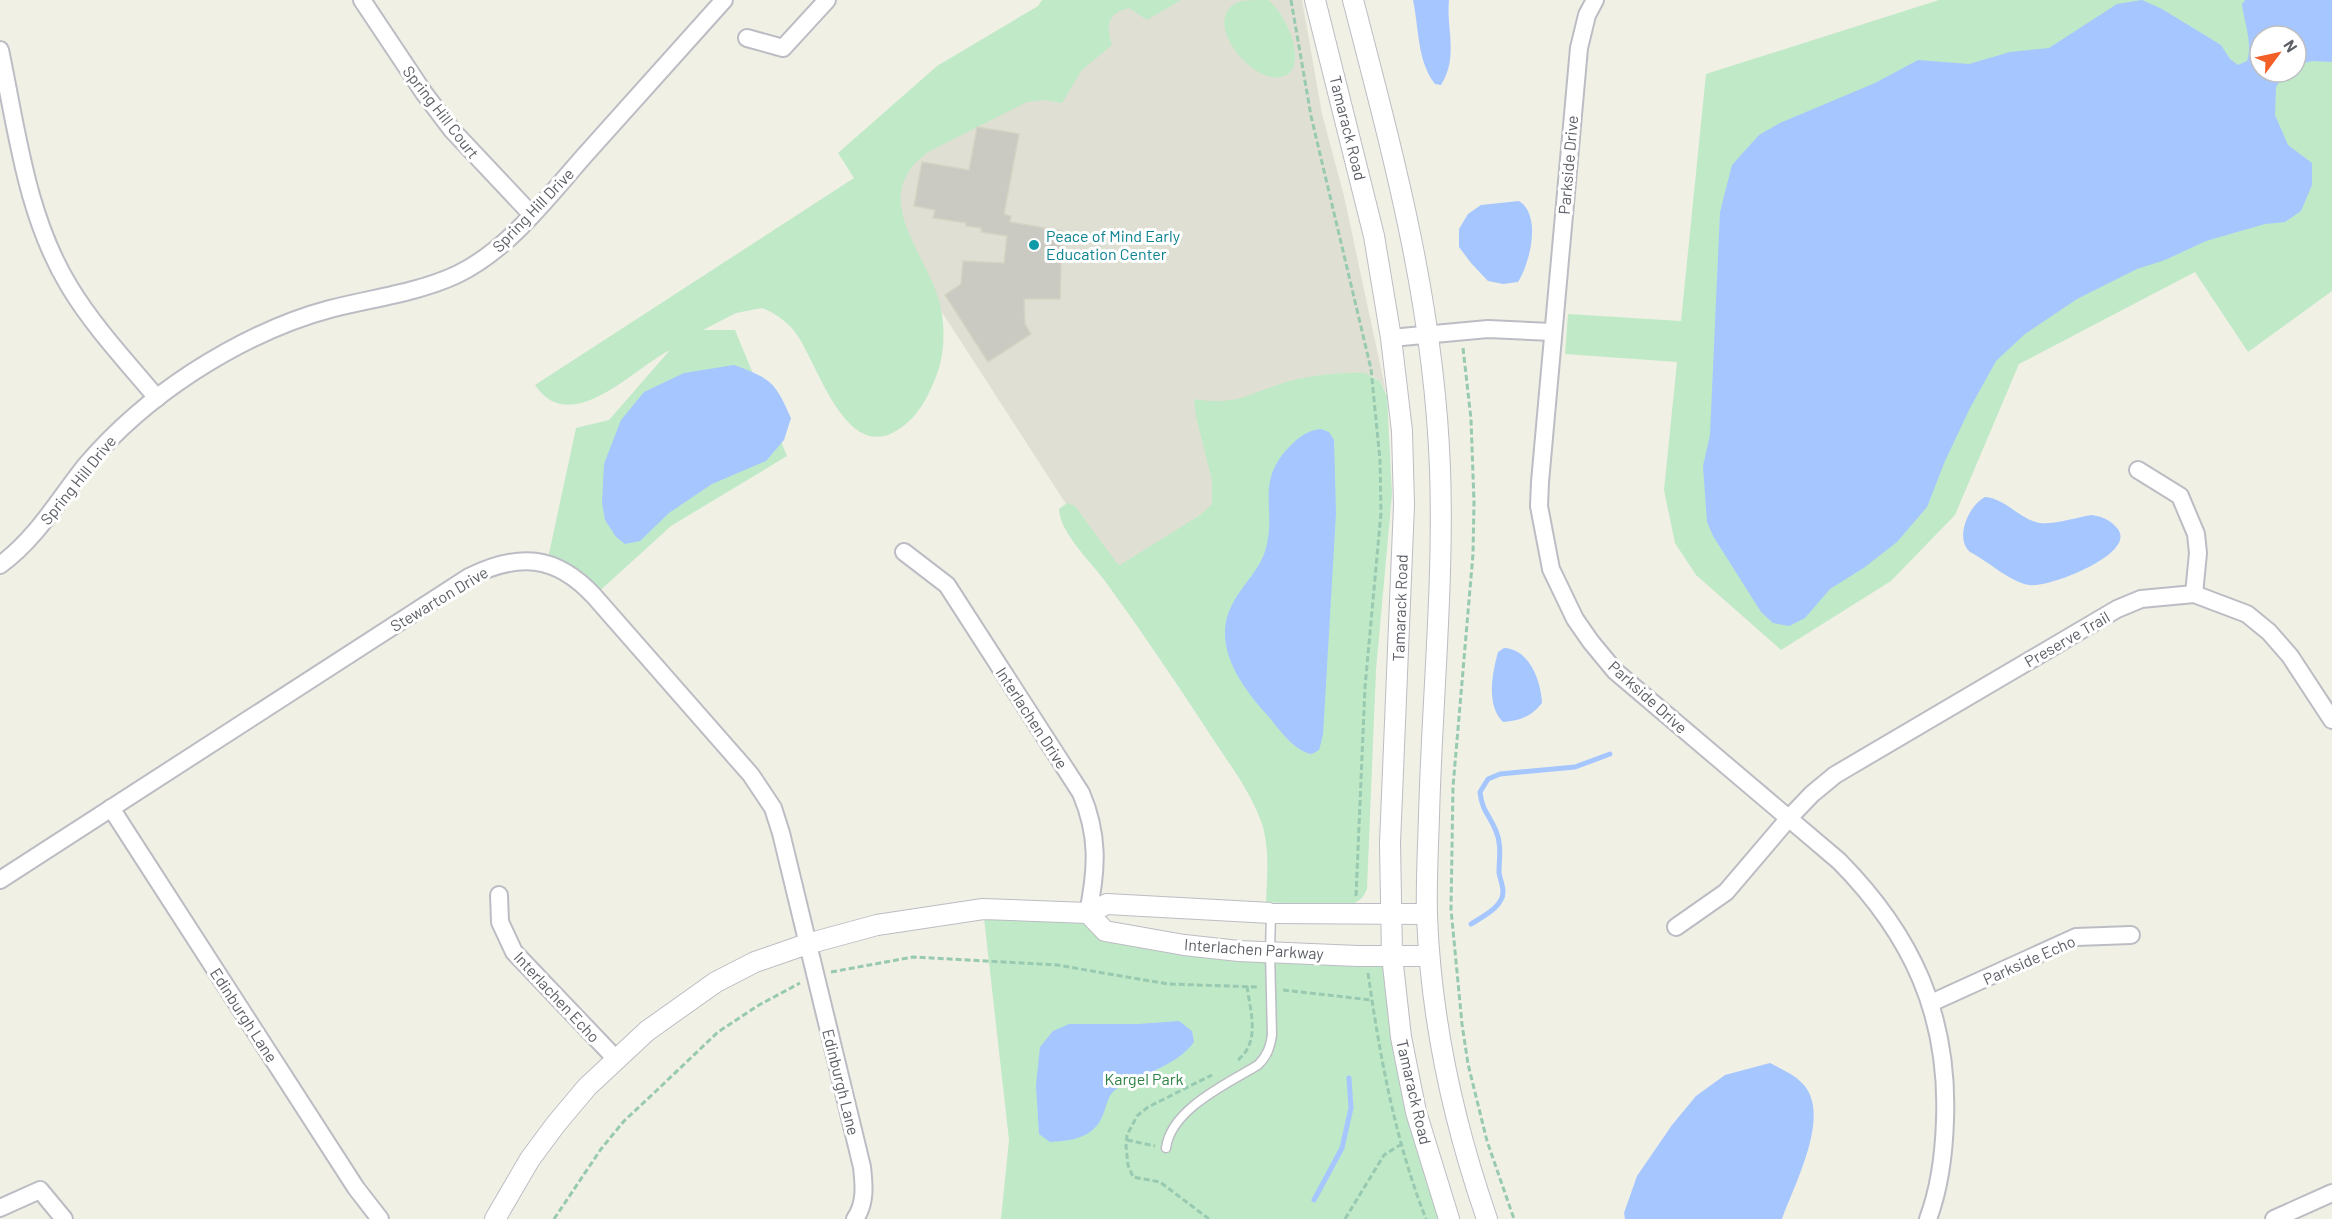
<svg xmlns="http://www.w3.org/2000/svg" width="2332" height="1219" font-family="Barlow,sans-serif">
<rect width="100%" height="100%" fill="#f0f0e5"/>
<path fill="#e0dfd3" d="M1128,0h174l20,114 22,82 42,196 -6,-11 -9,-6 -28,-2 -26,3 -31,7 -40,14 -21,5 9,113 -113,74 -266,-411z"/>
<g fill="#c0e9c8" fill-rule="evenodd">
<path d="M1042,0h139l-34,20 -18,-12c-22,5 -23,18 -17,37l-30,25 -20,33 -18,-3 -17,2 -99,50c-58,43 -8,93 9,142 8,23 9,54 1,77 -9,25 -20,48 -44,61 -50,28 -78,-73 -99,-100 -9,-11 -20,-19 -33,-24l-26,5 -33,17h32l52,126 -116,70 -77,70 -47,-33 29,-135 33,-8 61,-70c-35,17 -99,89 -135,35l319,-207 -16,-25 99,-87 101,-60z"/>
<path d="M1268,0c17,11 44,70 13,77 -31,7 -84,-61 -40,-76 8,-1 19,-1 27,-1z"/>
<path d="M1939,0h393v291l-84,61 -53,-80 -176,92 -64,151 -64,66 -110,69 -85,-75 -21,-32 -11,-53 13,-128 -112,-8 3,-40 113,7 25,-247zM2260,36h36v36h-36z"/>
<path d="M1365,373l15,8 7,15 5,98 -16,176 -9,219c-4,11 -12,15 -23,17l-78,-4c1,-26 4,-56 -5,-81 -11,-30 -31,-56 -48,-82 -35,-54 -71,-107 -108,-158 -14,-19 -45,-48 -46,-72l8,-6 8,3 41,56 4,3 80,-50 12,-11v-23l-16,-64 -2,-18c44,8 57,-7 96,-18 24,-6 50,-9 75,-8z"/>
<path d="M983,909l105,4 17,18 287,25 9,81 48,182h-448l8,-79z"/>
</g>
<g fill="#a6c6ff">
<path d="M1413,0h36c-3,29 10,57 -8,85l-6,-1c-18,-23 -16,-56 -22,-84z"/>
<path d="M2142,0l20,9 59,36 9,14 8,6 9,-4c6,-18 -3,-39 -5,-57l3,-4h87v62l-20,-1 -16,4v-29h-36v36h25l-9,15 -1,28 13,30 24,18v22l-11,26 -16,11 -20,2 -59,17 -41,19 -28,9 -60,30 -52,35 -29,27 -26,47 -25,53 -18,46 -30,35 -32,25 -35,22 -25,29 -16,8 -16,-3 -12,-11 -48,-76 -6,-14 -4,-56 7,-31 10,-223 12,-47 27,-30 21,-12 95,-40 43,-23 51,4 41,-12 39,-4 68,-44z"/>
<path d="M1519,201c23,14 11,62 -1,81l-15,2 -15,-3 -17,-18 -12,-16v-18l9,-15 13,-9z"/>
<path d="M734,365c38,14 41,17 57,53l-7,22 -18,21 -54,23 -43,29 -29,28 -15,3 -9,-7 -11,-17 -3,-17 2,-39 17,-44 23,-28 40,-19z"/>
<path d="M1321,429l8,3 5,8 2,73 -13,222 -4,15 -7,4c-18,-3 -33,-25 -44,-38 -27,-30 -58,-72 -35,-113 10,-19 27,-33 33,-55 11,-40 -12,-65 24,-102 9,-9 18,-16 31,-17z"/>
<path d="M1985,497c22,2 35,23 55,26 13,2 38,-6 52,-8 10,2 17,4 24,12 26,25 -67,61 -86,58 -19,-2 -42,-24 -60,-33 -16,-14 -1,-47 15,-55z"/>
<path d="M1504,648c26,1 37,34 38,55 -10,13 -22,18 -39,19 -17,-17 -11,-48 -5,-70z"/>
<path d="M1179,1021l13,10 2,11c-14,19 -37,27 -58,37 -8,3 -18,7 -24,14 -8,10 -6,28 -22,39 -11,8 -27,9 -40,10l-11,-8 -3,-49 4,-38 13,-16 16,-7h69z"/>
<path d="M1770,1063c11,6 24,11 32,20 31,30 -8,102 -20,136h-157l-1,-6 13,-37 35,-51 24,-29 29,-21z"/>
</g>
<g fill="none" stroke-linecap="round" stroke-linejoin="round">
<g stroke="#a6c6ff" stroke-width="5">
<path d="M1471,924c11,-7 32,-17 32,-32 0,-7 -3,-13 -4,-19 0,-15 3,-28 -3,-42 -7,-17 -14,-20 -16,-39l8,-13 12,-5 75,-7 35,-13"/>
<path d="M1314,1200l28,-52 9,-40 -2,-30"/>
</g>
</g>
<path fill="#cbcac2" stroke="#d5d3c3" stroke-width="1.5" d="M977,127l42,7 -15,80 7,2 -1,6 52,9 -2,68h-36l1,25 6,10 -43,28 -43,-67 16,-11 2,-23 41,2 3,-27 -26,-4v-4l-15,-2v-3l-33,-5 2,-8 -21,-4 8,-44 47,8z"/>
<g fill="none" stroke-linecap="round" stroke-linejoin="round">
<defs>
<path id="service" d="M1166,1148c5,-39 62,-65 92,-83 9,-9 12,-17 14,-30l-2,-83 1,-39"/>
<g id="minor">
<path d="M362,0l62,93 28,37 80,85"/>
<path d="M1595,0l-8,15 -8,33 -39,434 -1,24 12,63 24,50 16,23 24,29 224,190c73,74 110,154 106,259 -1,33 -5,67 -17,99"/>
<path d="M747,38l36,10 44,-48"/>
<path d="M0,50c17,80 26,165 69,236 24,40 58,76 88,112"/>
<path d="M1391,338l97,-9 64,3"/>
<path d="M2138,470l42,26 16,38 2,19 -4,41"/>
<path d="M904,552l43,33 134,208c18,42 16,76 7,120"/>
<path d="M0,565c37,-27 58,-65 86,-100 31,-36 67,-67 107,-93 42,-27 88,-50 137,-63 42,-11 88,-16 128,-35 51,-25 89,-76 127,-119 46,-51 92,-103 139,-155"/>
<path d="M111,808l245,380 24,31"/>
<path d="M0,880l469,-303c49,-24 86,-23 125,19l157,179 22,33 8,25 81,334c2,18 4,36 -7,52"/>
<path d="M499,895l1,27 14,30 102,107"/>
<path d="M1676,927l50,-35 63,-74 23,-24 23,-19 282,-166 24,-10 53,-5 53,20 22,18 21,24 42,64"/>
<path d="M1931,1003l145,-66 55,-2"/>
<path d="M0,1208l40,-18 24,29"/>
<path d="M2274,1219l58,-26"/>
</g>
<g id="tertiary">
<path d="M1315,0l59,236 17,102 11,93 2,74 -14,338 2,113 9,81 15,75 33,107"/>
<path d="M1353,0c41,158 81,304 87,469 4,115 -8,232 -11,347 -1,33 -3,67 -2,100 4,104 26,205 60,303"/>
<path d="M1088,913l17,18 79,14 55,6 119,5h71"/>
<path d="M495,1219l35,-60 26,-35 31,-37 60,-56 69,-49 39,-20 52,-18 70,-19 106,-16 105,4 19,-9 164,9 156,1"/>
</g>
</defs>
<use href="#service" stroke="#bcbdc4" stroke-width="11"/>
<use href="#minor" stroke="#bcbdc4" stroke-width="20"/>
<use href="#tertiary" stroke="#bcbdc4" stroke-width="22"/>
<g stroke="#98cab1" stroke-width="3" stroke-dasharray="6 3" stroke-linecap="butt">
<path d="M1291,0l20,116 60,253 9,91 1,53 -16,174 -9,209"/>
<path d="M1463,348l8,71 3,83 -1,52 -20,233 -2,122 11,115 6,40 19,77 27,78"/>
<path d="M831,972l82,-15 144,8 111,19 91,3"/>
<path d="M1368,973c12,84 27,167 58,246"/>
<path d="M1283,990l88,10"/>
<path d="M1238,1060c23,-19 12,-49 9,-74"/>
<path d="M1127,1140l28,6"/>
<path d="M554,1219l47,-70 23,-28 31,-29 63,-60 41,-27 41,-22"/>
<path d="M1209,1219l-49,-37 -27,-5 -5,-12 -2,-19 1,-11 10,-19 11,-9 64,-32"/>
<path d="M1345,1219l39,-64 16,-10"/>
</g>
<use href="#service" stroke="#fff" stroke-width="8"/>
<use href="#minor" stroke="#fff" stroke-width="16"/>
<use href="#tertiary" stroke="#fff" stroke-width="20"/>
</g>
<circle fill="#0f9aa8" stroke="#fff" stroke-width="2" cx="1034" cy="245" r="6"/>
<g text-anchor="middle" stroke-width="6" stroke-linejoin="round" paint-order="stroke">
<g font-size="16" fill="#5c5f66" stroke="#fff">
<text transform="translate(441 112) rotate(52)" y="6">Spring Hill Court</text>
<text transform="translate(1348 128) rotate(76)" y="6">Tamarack Road</text>
<text transform="translate(1568 165) rotate(-85)" y="6">Parkside Drive</text>
<text transform="translate(533 210) rotate(-46)" y="6">Spring Hill Drive</text>
<text transform="translate(78 480) rotate(-51)" y="6">Spring Hill Drive</text>
<text transform="translate(439 599) rotate(-31)" y="6">Stewarton Drive</text>
<text transform="translate(1400 608) rotate(-88)" y="6">Tamarack Road</text>
<text transform="translate(2067 639) rotate(-30)" y="6">Preserve Trail</text>
<text transform="translate(1648 697) rotate(42)" y="6">Parkside Drive</text>
<text transform="translate(1032 718) rotate(57)" y="6">Interlachen Drive</text>
<text transform="translate(1254 949) rotate(4)" y="6">Interlachen Parkway</text>
<text transform="translate(2029 960) rotate(-24)" y="6">Parkside Echo</text>
<text transform="translate(557 997) rotate(47)" y="6">Interlachen Echo</text>
<text transform="translate(244 1015) rotate(57)" y="6">Edinburgh Lane</text>
<text transform="translate(841 1082) rotate(76)" y="6">Edinburgh Lane</text>
<text transform="translate(1414 1092) rotate(77)" y="6">Tamarack Road</text>
</g>
<g font-size="16" fill="#0d838f" stroke="#fff" text-anchor="start">
<text x="1046" y="242">Peace of Mind Early<tspan x="1046" dy="18">Education Center</tspan></text>
</g>
<g font-size="16" fill="#2f8243" stroke="#fff">
<text x="1144" y="1085">Kargel Park</text>
</g>
</g>
<g transform="translate(2278 54) rotate(57)"><circle r="28" fill="#ffffff" stroke="#bebfc2" stroke-width="1.5"/>
<path d="M0-4.5L10 22L0 15L-10 22Z" fill="#f36027"/>
<text y="-9" font-size="16" font-weight="bold" text-anchor="middle" fill="#5c5f66">N</text>
</g>
</svg>
